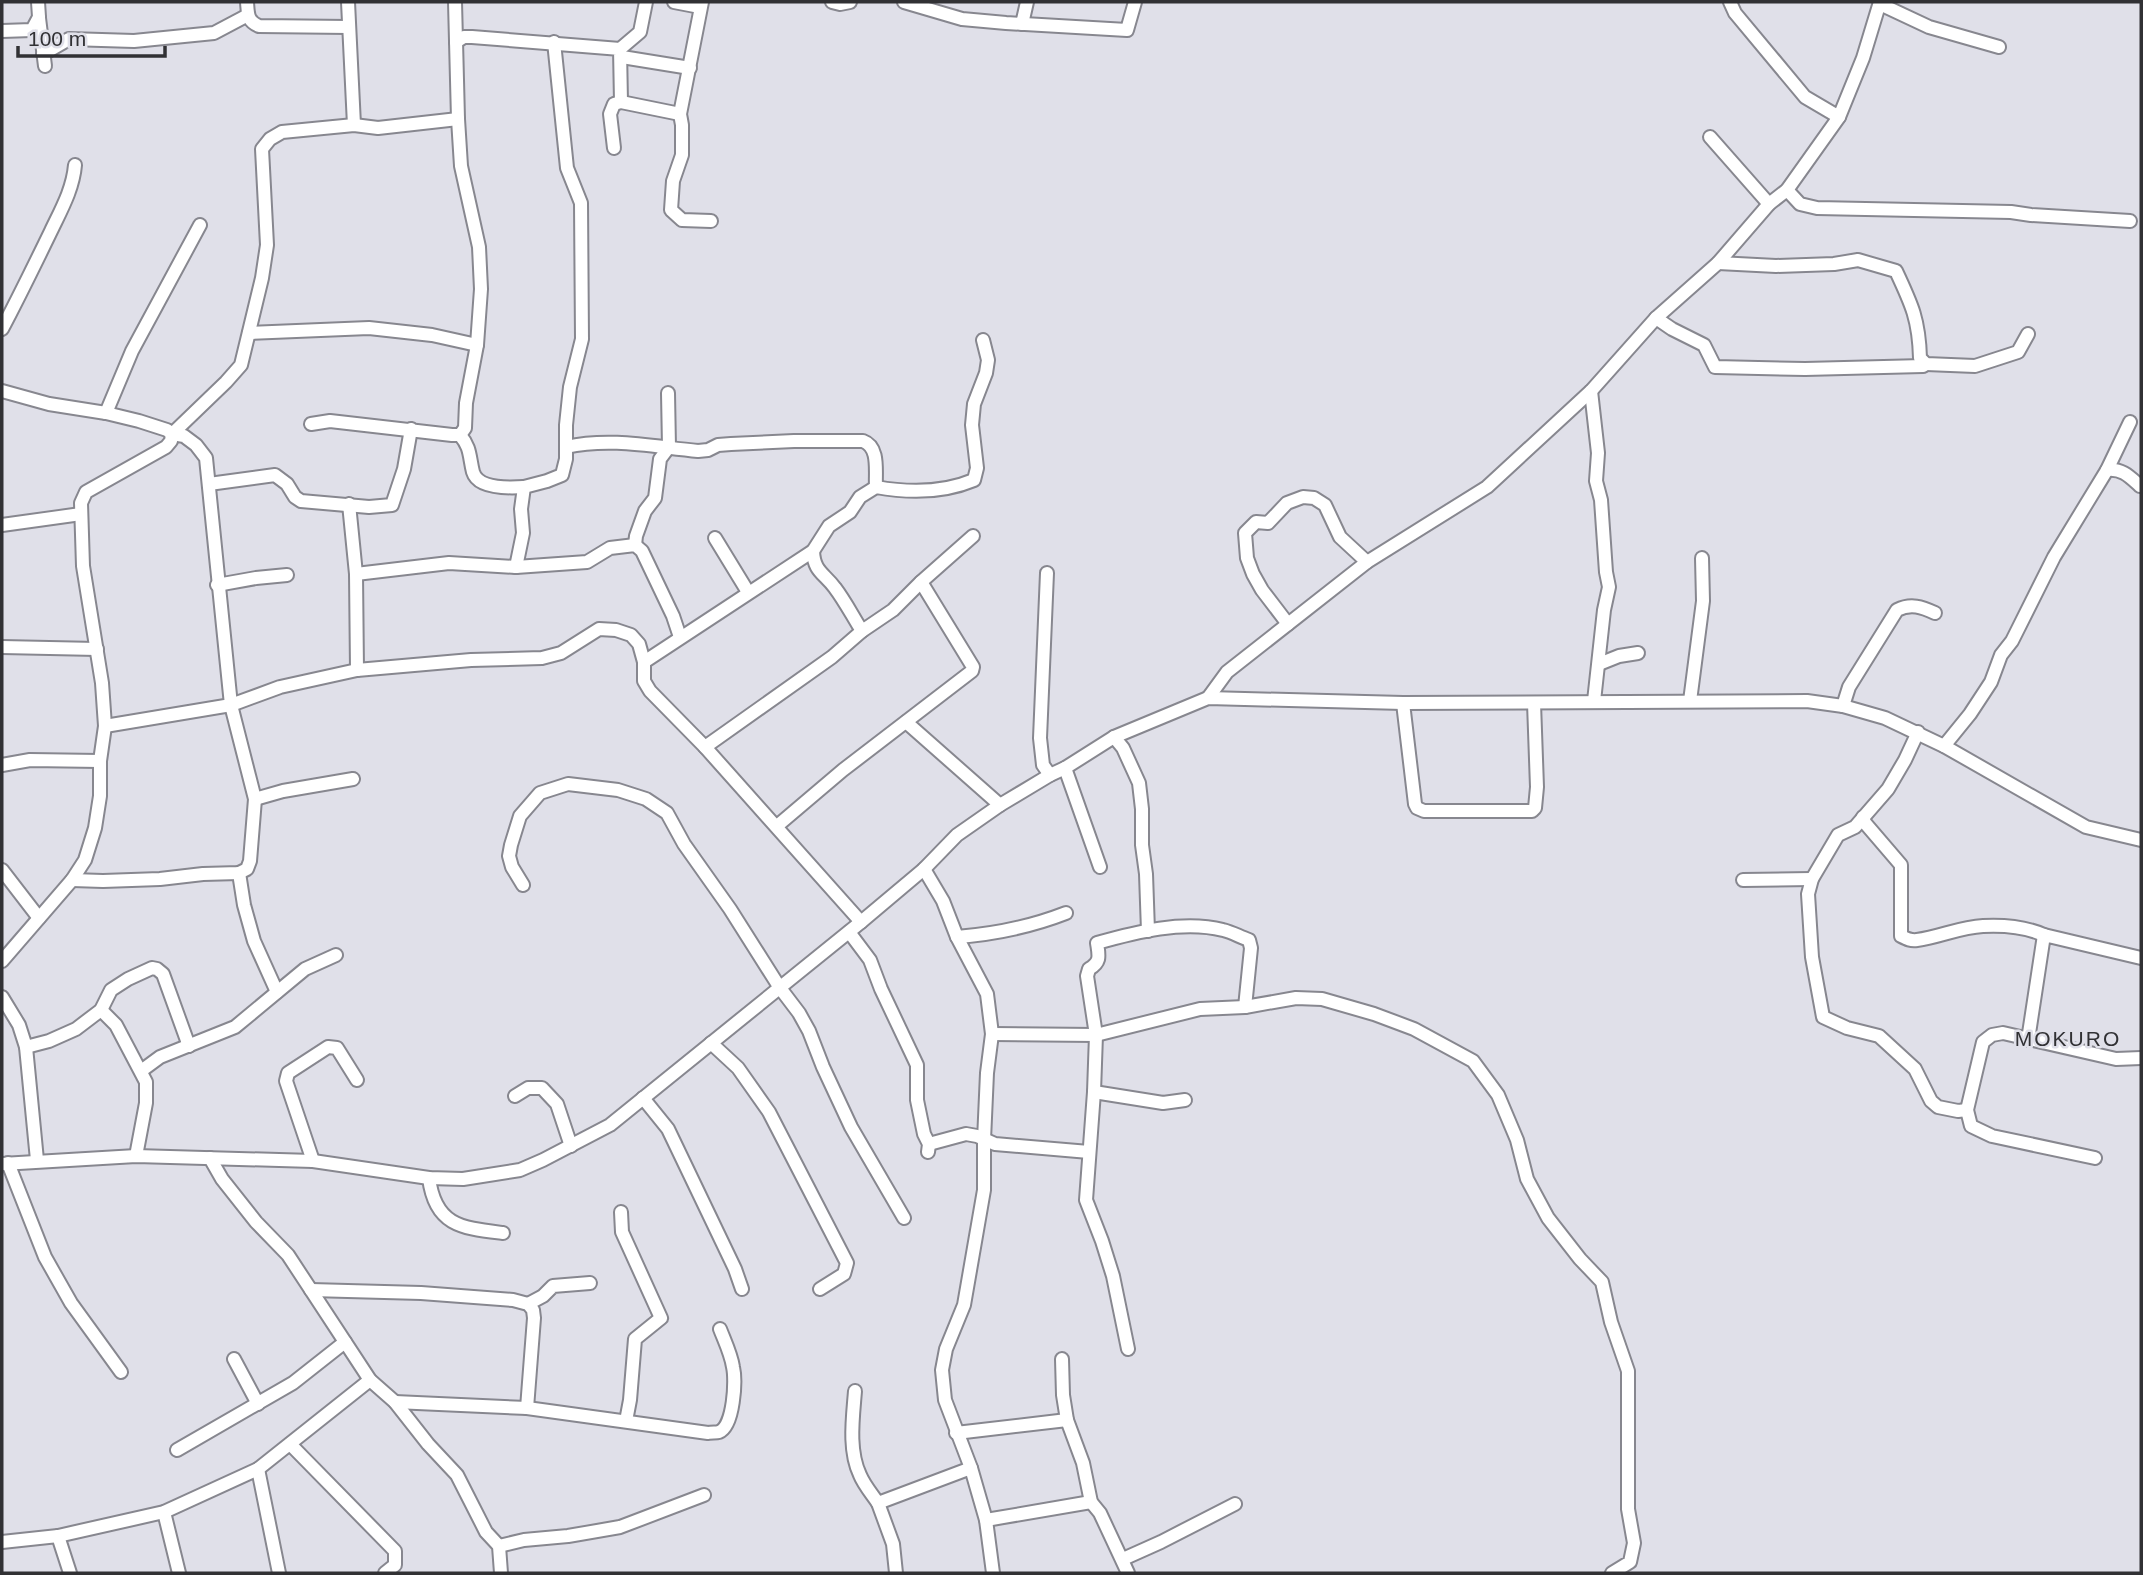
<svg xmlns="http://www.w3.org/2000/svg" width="2143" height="1575" font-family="Arial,sans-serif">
<rect width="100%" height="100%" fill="#e0e0e9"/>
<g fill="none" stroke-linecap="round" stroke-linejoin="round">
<defs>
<g id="minor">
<path d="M247,2c1,12 0,19 12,24l90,1"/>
<path d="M348,2l6,123"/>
<path d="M674,2l26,5"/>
<path d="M702,2l-22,112 2,11v30l-9,26 -2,29 11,10 29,1"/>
<path d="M832,2l8,2 10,-2"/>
<path d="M904,2l58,17 44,4 121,7 8,-28"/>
<path d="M1730,2l5,11 70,84 34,20"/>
<path d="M1880,4l49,23 70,20"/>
<path d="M39,18l6,48"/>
<path d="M1022,24l5,-22"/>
<path d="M2,31l30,-1 7,-13 -1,-15"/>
<path d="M456,42l8,-5h8l148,12 1,53"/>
<path d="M620,49l20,-17 6,-30"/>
<path d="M43,54l26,-15 65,2 80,-8 34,-18"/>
<path d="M622,57l68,11"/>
<path d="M1710,137l59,67"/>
<path d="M614,148l-4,-34 4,-10 7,-2 59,12"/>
<path d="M1787,190l13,14 17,4 194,4 20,3 99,6"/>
<path d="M1718,263l58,3 58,-2 24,-4 38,11c16,34 23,49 24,87l6,6 49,2 43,-14 10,-18"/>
<path d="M1656,318l16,11 32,16 11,22 90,2 118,-3 3,-2"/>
<path d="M2,329c17,-32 33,-65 49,-98 10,-21 22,-42 24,-66"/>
<path d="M249,333l120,-5 63,7 45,10"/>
<path d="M2,391l47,13 57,9 33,8 28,9 5,4 12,2 12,9 10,13 25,247 24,94 -5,62 -3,8 -8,4 -36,1 -43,5 -57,2 -31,-1"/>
<path d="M1591,391l7,62 -2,28 5,19 5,72 3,15 -5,23 -10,91"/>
<path d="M106,413l26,-62 68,-126"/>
<path d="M311,424l19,-3 122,14h8l5,-7 1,-25 11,-58 4,-56 -2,-42 -18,-81 -3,-47 -3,-117"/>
<path d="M460,435c11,13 9,21 13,37 5,17 36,16 51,15"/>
<path d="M566,447c45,-10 88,0 132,4l10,-1 10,-5 13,-1 63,-3h69c17,6 12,31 13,46"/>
<path d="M2107,470c15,-2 23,7 33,16"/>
<path d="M209,484l66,-9 12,9 8,13 6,4 68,6 23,-2 12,-36 7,-40"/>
<path d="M349,504l7,70 1,96"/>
<path d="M2,525l79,-11"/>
<path d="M715,538l33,54"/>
<path d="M635,545l1,-9 9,-25 10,-13 5,-39 9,-12 -1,-54"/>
<path d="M813,551c1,21 11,22 22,37 10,13 18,29 27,43"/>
<path d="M516,567l7,-34 -2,-24 3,-22 23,-6 15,-6 4,-16v-34l4,-38 12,-48 -1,-136 -14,-35 -13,-126"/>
<path d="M1047,573l-7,165 3,27 7,10"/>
<path d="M356,574l93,-11 67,4 71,-5 23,-14 25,-3 7,6 31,65 7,21"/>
<path d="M217,585l39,-7 31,-3"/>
<path d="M1288,624l-26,-34 -9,-16 -6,-16 -2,-25 11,-11 12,1 19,-20 16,-6 11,1 11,7 15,32 27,25"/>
<path d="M2,647l95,2"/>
<path d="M644,662l169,-111 16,-25 21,-14 10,-15 16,-10c33,6 67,6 98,-7l3,-12 -5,-43 2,-21 12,-31 2,-13 -5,-20"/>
<path d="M1599,664l20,-8 19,-3"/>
<path d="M1208,698l19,-26 140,-110 120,-75 104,-96 65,-73 62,-55 51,-59 18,-14 52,-73 24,-59 17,-56"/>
<path d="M1690,701l13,-100 -1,-43"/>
<path d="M1403,703l12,101 2,4 7,3h108l3,-3 2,-21 -3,-84"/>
<path d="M1843,706l6,-19 48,-77c14,-7 25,-3 38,3"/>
<path d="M906,722l94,83"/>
<path d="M105,726l126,-21 49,-18 77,-17 114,-10 71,-2 19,-5 38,-24 17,1 15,5 8,9 5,18v19l6,10 55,56 156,175"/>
<path d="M1918,732l-13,28 -17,29 -33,38 -17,8 -26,44 -4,15 4,63 11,60 24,11 32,8 36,33 16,32 7,6 20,4 9,-1"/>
<path d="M1114,737l9,11 16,35 3,26v36l4,29 2,57"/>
<path d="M1944,746l26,-32 21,-32 10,-27 11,-14 42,-84 53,-87 23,-48"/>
<path d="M705,747l127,-90 30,-26 31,-21 28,-28 52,-46"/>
<path d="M2,765l28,-5 70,1"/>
<path d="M1065,768l35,99"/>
<path d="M255,799l28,-8 70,-12"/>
<path d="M1863,817l2,6 36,42v71c6,3 10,5 16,4 23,-3 43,-13 66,-14 20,-1 43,1 61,9"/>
<path d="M777,826l66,-56 129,-99 1,-4 -52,-85"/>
<path d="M924,869l19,32 14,36 30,57 5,40 -5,39 -3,67v50l-20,115 -18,44 -4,21 3,30 26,68 15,52 7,53"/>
<path d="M2,870l37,48"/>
<path d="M239,873l5,32 10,36 23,51"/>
<path d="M1743,880l69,-1"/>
<path d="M523,885l-11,-18 -3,-11 2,-11 9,-29 20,-23 28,-9 50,6 28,9 21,14 17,31 46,65 50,79 19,25 10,18 14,36 28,60 53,91"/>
<path d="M849,932l21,28 11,29 36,76v35l7,34 5,10 -1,8"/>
<path d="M957,937c39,-3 73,-10 109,-24"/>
<path d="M2,961l70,-81 13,-20 10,-32 5,-32v-35l5,-35 -3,-43 -19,-117 -2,-63 5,-11 80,-45 5,-6 1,-7 54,-52 15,-17 21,-87 5,-33 -5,-96 8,-10 12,-7 72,-7 24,3 80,-9"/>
<path d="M2,997l17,28 7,22 11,113"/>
<path d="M101,1010l15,15 30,57v21l-10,53"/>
<path d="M992,1034l104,1 104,-26 45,-2 51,-9 26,1 52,15 40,15 59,32 25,34 19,45 10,39 21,39 32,41 22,23 9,40 17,49v138l6,34 -4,19 -18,11"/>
<path d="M2028,1040l16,-105 97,23"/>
<path d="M711,1043l27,25 31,44 78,151 -3,11 -24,15"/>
<path d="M26,1047l23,-6 27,-12 25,-19 10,-20 17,-11 24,-11 5,1 6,5 26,72"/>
<path d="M141,1071l19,-14 75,-30 70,-58 31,-14"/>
<path d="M1094,1092l69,11 22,-3"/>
<path d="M515,1096l13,-8h14l15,16 14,42"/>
<path d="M643,1098l25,31 67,140 7,20"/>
<path d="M929,1144l37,-10 11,2 18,8 94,8"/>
<path d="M210,1158l12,21 34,43 32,33 82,125 25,22 33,42 29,31 29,57 13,14 2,27"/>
<path d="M2095,1158l-103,-22 -21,-10 -4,-16 16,-68 9,-7 11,-2 113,26 25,-1"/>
<path d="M313,1161l-27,-80 2,-8 40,-26 9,1 20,32"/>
<path d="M8,1163l37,94 26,46 50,69"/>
<path d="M2,1164l134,-8 177,5 116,17 34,1 57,-9 23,-10 67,-35 251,-203 63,-53 33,-34 43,-30 50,-30 15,-7 49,-31 94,-39 195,5 404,-2 36,5 42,12 59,28 142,81 55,13"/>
<path d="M429,1178c6,48 33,50 74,55"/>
<path d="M621,1212l1,20 39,86 -26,21 -5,61 -4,21"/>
<path d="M311,1290l110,3 92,7 15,4 5,6 1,8 -7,90"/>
<path d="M528,1304l15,-8 10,-10 37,-3"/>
<path d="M1128,1349l-15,-73 -11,-35 -16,-41 8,-108 2,-57 -9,-59 2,-7c12,-7 10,-13 8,-26 39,-11 86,-23 126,-13 9,2 17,7 26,10l2,8 -6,59"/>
<path d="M234,1359l24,45"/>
<path d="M1062,1359l1,36 4,25 16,43 8,39 9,11 28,60"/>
<path d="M855,1391c-2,26 -7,59 5,84 4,10 12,19 18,28l93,-35"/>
<path d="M395,1402l132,6 181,25c4,-1 8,0 11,-1 15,-6 17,-52 14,-65 -2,-13 -8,-25 -13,-38"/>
<path d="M956,1433l111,-13"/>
<path d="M290,1444l105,107v14l-10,8"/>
<path d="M177,1450l116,-67 52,-41"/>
<path d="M258,1469l21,104"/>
<path d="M878,1503l15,41 3,29"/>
<path d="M164,1512l15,61"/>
<path d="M986,1520l105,-18"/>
<path d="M58,1536l12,37"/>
<path d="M2,1542l56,-6 106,-24 94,-43 112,-89"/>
<path d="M499,1546l25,-6 44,-4 52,-9 84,-32"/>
<path d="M1123,1559l38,-17 74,-38"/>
</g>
</defs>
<use href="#minor" stroke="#87878f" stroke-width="16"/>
<use href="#minor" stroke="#fff" stroke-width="12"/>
</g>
<g text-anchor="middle" stroke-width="5" stroke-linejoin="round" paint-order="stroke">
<g font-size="21" letter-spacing="2" fill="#313134" stroke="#e0e0e9">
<text x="2068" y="1046">MOKURO</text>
</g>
</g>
<rect width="2143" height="1575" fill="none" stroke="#313134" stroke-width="7"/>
<path d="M18 46v10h147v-10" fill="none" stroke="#313134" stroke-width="3.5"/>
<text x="28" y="46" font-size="21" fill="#313134" stroke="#e0e0e9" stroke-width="5" paint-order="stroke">100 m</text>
</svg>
